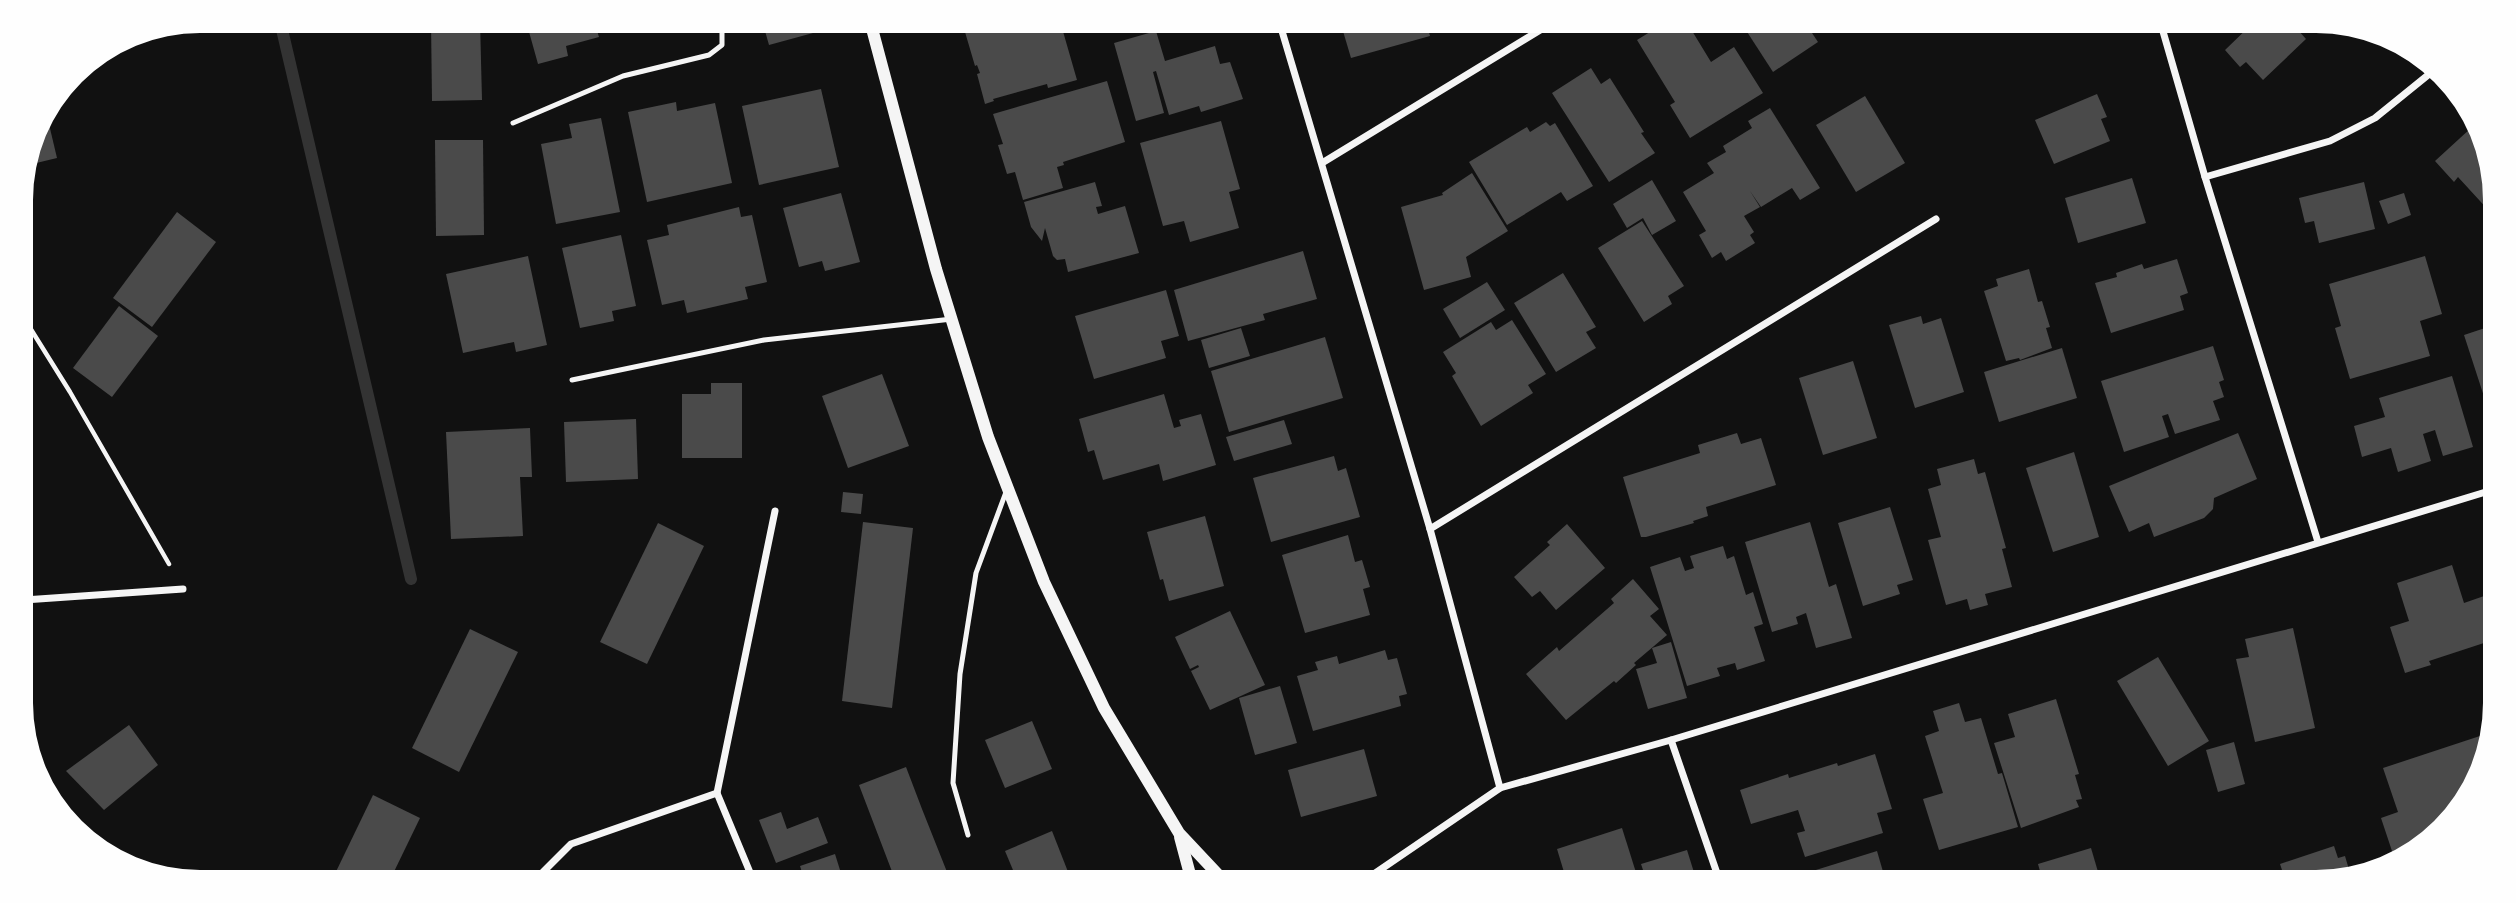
<svg xmlns="http://www.w3.org/2000/svg" width="2516" height="903" font-family="'Public Sans',sans-serif">
<rect width="100%" height="100%" fill="#111"/>
<g fill="none" stroke-linecap="round" stroke-linejoin="round">
<path stroke="#333" stroke-width="12" d="M280,21l131,558"/>
</g>
<g fill="#4a4a4a">
<path d="M431,21h49l2,79 -50,1z"/>
<path d="M526,21h68l5,16 -33,9 2,10 -30,8z"/>
<path d="M623,21h52v1l-49,11z"/>
<path d="M751,21h59l3,12 -44,12 -6,-21 -10,2z"/>
<path d="M1015,21h45l17,59 -29,8 -1,-4 -54,15 1,2 -9,3 -8,-30 3,-1 -3,-8 -2,1 -10,-34 8,-2 1,3z"/>
<path d="M1119,21h48v1l-31,9 -1,-2 -13,3z"/>
<path d="M1340,21h86l4,15 -79,22z"/>
<path d="M1686,21l25,41 23,-15 29,46 -73,45 -20,-33 5,-3 -38,-62 29,-18 5,8z"/>
<path d="M1740,21h64l14,21 -45,30z"/>
<path d="M2255,21h35l16,18 -43,41 -17,-18 -6,5 -15,-17z"/>
<path d="M1156,31l9,30 50,-15 5,18 10,-2 13,37 -42,13 -2,-6 -30,9 -13,-44 -3,1 11,41 -28,8 -22,-78z"/>
<path d="M1591,68l10,16 9,-6 34,54 -3,1 14,20 -46,29 -57,-89z"/>
<path d="M1107,81l18,61 -62,20 1,3 -7,2 6,21 -40,12 -8,-28 -8,2 -9,-29 5,-1 -10,-30z"/>
<path d="M821,89l18,78 -80,18 -17,-79z"/>
<path d="M2097,94l10,23 -6,2 9,22 -56,23 -19,-44z"/>
<path d="M1865,96l40,67 -49,29 -40,-67z"/>
<path d="M676,102l1,9 38,-8 17,80 -85,19 -19,-90z"/>
<path d="M1770,108l50,80 -20,12 -8,-12 -31,19 -11,-16 10,16 -16,9 10,16 -4,3 5,8 -29,18 -5,-9 -9,6 -13,-23 7,-4 -23,-39 31,-19 -7,-10 19,-11 -3,-6 29,-18 -4,-7z"/>
<path d="M601,118l19,94 -64,12 -15,-80 31,-6 -3,-14z"/>
<path d="M48,120l9,38 -29,7 11,-43z"/>
<path d="M1221,121l19,68 -11,3 10,36 -49,14 -6,-21 -21,5 -23,-83z"/>
<path d="M1546,122l4,4 5,-3 38,63 -26,15 -6,-9 -54,33 -38,-63 58,-35 3,5z"/>
<path d="M2471,128l22,49v34l-2,2 -33,-36 -4,5 -19,-21z"/>
<path d="M435,140h48l1,95 -48,1z"/>
<path d="M1472,173l36,58 -42,26 5,20 -47,13 -23,-83 42,-12 -1,-2z"/>
<path d="M2132,178l14,45 -68,20 -13,-45z"/>
<path d="M1652,180l24,41 -24,14 -9,-17 -16,10 -14,-24z"/>
<path d="M1095,182l7,24 -6,1 2,7 27,-8 14,47 -71,19 -3,-13 -8,1 -4,-4 -8,-28 -3,13 -11,-14 -7,-25z"/>
<path d="M2364,182l11,47 -56,14 -5,-22 -9,2 -6,-25z"/>
<path d="M841,193l19,69 -35,9 -3,-10 -23,6 -16,-59z"/>
<path d="M2404,193l7,22 -23,9 -9,-23z"/>
<path d="M739,207l2,10 11,-2 15,67 -22,5 3,12 -61,14 -3,-13 -22,5 -15,-65 22,-5 -2,-10z"/>
<path d="M177,212l39,30 -64,85 -39,-29z"/>
<path d="M1642,221l42,65 -16,10 4,8 -28,18 -46,-74z"/>
<path d="M621,235l15,71 -24,5 2,10 -34,7 -18,-80z"/>
<path d="M1303,251l14,48 -54,15 2,6 -77,21 -14,-51z"/>
<path d="M528,256l19,89 -31,7 -2,-10 -51,11 -17,-79z"/>
<path d="M2425,256l17,58 -22,7 10,35 -80,23 -15,-51 6,-2 -12,-42z"/>
<path d="M2177,259l11,34 -8,3 4,14 -73,23 -16,-50 22,-6 -1,-4 26,-9 2,5z"/>
<path d="M2029,269l9,33 4,-1 8,26 -4,1 6,20 -32,12 -1,-2 -13,3 -22,-70 14,-5 -2,-7z"/>
<path d="M1563,273l33,54 -10,5 10,16 -40,24 -42,-69z"/>
<path d="M1487,282l18,28 -45,28 -17,-29z"/>
<path d="M1166,290l13,46 -18,5 5,17 -72,21 -19,-63z"/>
<path d="M119,306l39,30 -46,61 -39,-29z"/>
<path d="M1921,316l2,8 18,-6 23,74 -49,16 -26,-83z"/>
<path d="M1512,320l34,54 -18,11 5,8 -52,33 -29,-50 4,-3 -13,-21 48,-30 5,8z"/>
<path d="M2491,326l-1,88v1l-26,-80z"/>
<path d="M1241,328l9,28 -41,12 -8,-28z"/>
<path d="M1325,337l18,61 -114,34 -18,-61z"/>
<path d="M2213,346l11,34 -5,2 5,15 -11,4 7,19 -45,14 -7,-20 -6,2 7,21 -45,15 -23,-71z"/>
<path d="M2062,348l15,50 -78,24 -15,-50z"/>
<path d="M1853,361l24,77 -54,17 -24,-77z"/>
<path d="M882,374l27,72 -61,22 -26,-72z"/>
<path d="M2452,376l21,71 -30,9 -8,-26 -12,4 8,27 -33,11 -7,-24 -29,9 -8,-31 31,-9 -6,-19z"/>
<path d="M711,383h31v75h-60v-64h29z"/>
<path d="M1164,394l10,34 7,-2 -2,-6 22,-6 15,51 -53,16 -4,-17 -56,16 -9,-30 -6,2 -9,-33z"/>
<path d="M636,419l2,60 -72,3 -2,-60z"/>
<path d="M1284,420l8,24 -58,17 -8,-24z"/>
<path d="M530,428l2,49h-12l3,59 -72,3 -5,-107z"/>
<path d="M1737,433l4,11 20,-6 15,47 -70,22 2,9 -15,5 1,2 -48,14h-5l-18,-60 77,-24 -2,-8z"/>
<path d="M2238,433l19,46 -43,19 -1,11 -9,9 -50,19 -5,-14 -20,9 -20,-46z"/>
<path d="M2074,452l25,85 -46,15 -27,-84z"/>
<path d="M1334,456l4,15 8,-3 14,49 -89,25 -18,-64z"/>
<path d="M1974,459l4,15 7,-2 21,76 -4,1 10,38 -27,7 3,11 -18,5 -3,-11 -21,6 -18,-65 13,-3 -13,-48 13,-4 -4,-16z"/>
<path d="M843,492l20,2 -2,20 -20,-2z"/>
<path d="M1890,507l23,73 -16,5 3,9 -37,12 -25,-83z"/>
<path d="M1205,516l19,70 -55,15 -6,-22 -3,1 -13,-48z"/>
<path d="M863,522l50,6 -21,180 -50,-7z"/>
<path d="M1810,522l19,65 7,-3 16,54 -36,10 -10,-35 -10,4 2,7 -26,8 -27,-90z"/>
<path d="M658,523l46,23 -57,118 -47,-22z"/>
<path d="M1567,524l38,44 -49,42 -16,-19 -8,6 -18,-20 36,-32 -3,-3z"/>
<path d="M1348,535l7,27 7,-2 8,27 -7,2 7,26 -65,18 -23,-78z"/>
<path d="M1723,546l4,13 7,-3 12,39 7,-3 10,32 -9,3 11,34 -28,9 -2,-7 -18,5 3,8 -33,10 -37,-119 30,-10 5,14 9,-3 -4,-12z"/>
<path d="M2452,565l12,38 23,-8v47l-58,19 2,4 -26,8 -15,-46 19,-6 -12,-38z"/>
<path d="M1633,579l26,30 -9,7 17,19 -33,28 2,2 -20,18 -2,-2 -48,39 -40,-46 31,-27 2,4 55,-48 -3,-4z"/>
<path d="M1230,611l35,74 -55,25 -19,-39 8,-4 -1,-2 -8,4 -15,-32z"/>
<path d="M2293,628l22,100 -60,14 -19,-83 13,-2 -4,-18z"/>
<path d="M470,629l48,23 -59,120 -47,-24z"/>
<path d="M1671,642l16,56 -39,11 -12,-40 21,-6 -5,-15z"/>
<path d="M1385,650l3,10 9,-2 10,36 -8,2 2,10 -88,25 -16,-55 21,-6 -3,-8 22,-6 2,8z"/>
<path d="M2158,657l51,84 -41,25 -51,-85z"/>
<path d="M1280,686l17,57 -42,12 -16,-57z"/>
<path d="M2056,699l23,75 -4,1 7,24 -6,1 3,7 -58,21 -27,-85 21,-6 -7,-23z"/>
<path d="M1959,703l6,19 16,-4 17,56 4,-1 16,54 -79,23 -16,-51 20,-6 -18,-57 14,-5 -6,-20z"/>
<path d="M1032,721l20,48 -47,19 -20,-48z"/>
<path d="M129,725l29,40 -54,45 -38,-39z"/>
<path d="M2486,734v26l-61,85 -31,12 -13,-39 17,-6 -15,-44z"/>
<path d="M2234,742l11,42 -27,8 -12,-42z"/>
<path d="M1364,749l13,47 -76,21 -13,-47z"/>
<path d="M1875,754l17,55 -15,4 6,20 -78,24 -8,-24 8,-2 -7,-21 -47,14 -11,-34 48,-16 1,4 48,-15 1,3z"/>
<path d="M906,767l16,42 29,73h-55l-37,-97z"/>
<path d="M373,795l47,23 -31,64h-58z"/>
<path d="M781,812l6,17 31,-12 10,26 -52,20 -17,-43z"/>
<path d="M1622,828l17,54h-72l-10,-33z"/>
<path d="M1052,831l20,51h-54l-13,-31z"/>
<path d="M2334,846l4,12 7,-2 5,17 -23,9h-41l-6,-18z"/>
<path d="M2091,848l10,34h-58l-5,-18z"/>
<path d="M1687,850l10,32h-50l-6,-18z"/>
<path d="M1877,851l9,31h-81l-2,-8z"/>
<path d="M835,854l5,16 -35,12 -5,-16z"/>
</g>
<g fill="none" stroke-linecap="round" stroke-linejoin="round">
<path stroke="#f5f5f5" stroke-width="4.5" d="M22,315l48,77 99,172"/>
<g stroke="#f5f5f5" stroke-width="5">
<path d="M513,123l110,-47 86,-21 13,-10v-24"/>
<path d="M572,380l192,-40 188,-21"/>
<path d="M968,835l-15,-52 7,-109 16,-101 30,-81"/>
</g>
<g stroke="#f5f5f5" stroke-width="7">
<path d="M1279,21l151,508 70,259"/>
<path d="M2160,21l45,156 113,365"/>
<path d="M1322,163l233,-142"/>
<path d="M2205,177l125,-36 45,-23 58,-47"/>
<path d="M1430,529l506,-310"/>
<path d="M24,600l159,-11"/>
<path d="M1671,740l49,142"/>
<path d="M717,793l37,89"/>
<path d="M538,882l5,-10 28,-28 146,-51 58,-282"/>
<path d="M1358,882l13,-6 129,-88 171,-48 818,-249"/>
</g>
<g stroke="#f5f5f5" stroke-width="12">
<path d="M870,21l66,248 52,168 56,145 60,126 75,125 46,49"/>
<path d="M1180,837l12,45"/>
</g>
</g>
<path d="M0 0H2516V903H0ZM200 33H2316A167 167 0 0 1 2483 200V703A167 167 0 0 1 2316 870H200A167 167 0 0 1 33 703V200A167 167 0 0 1 200 33Z" fill="#fefefe" fill-rule="evenodd"/>
</svg>
